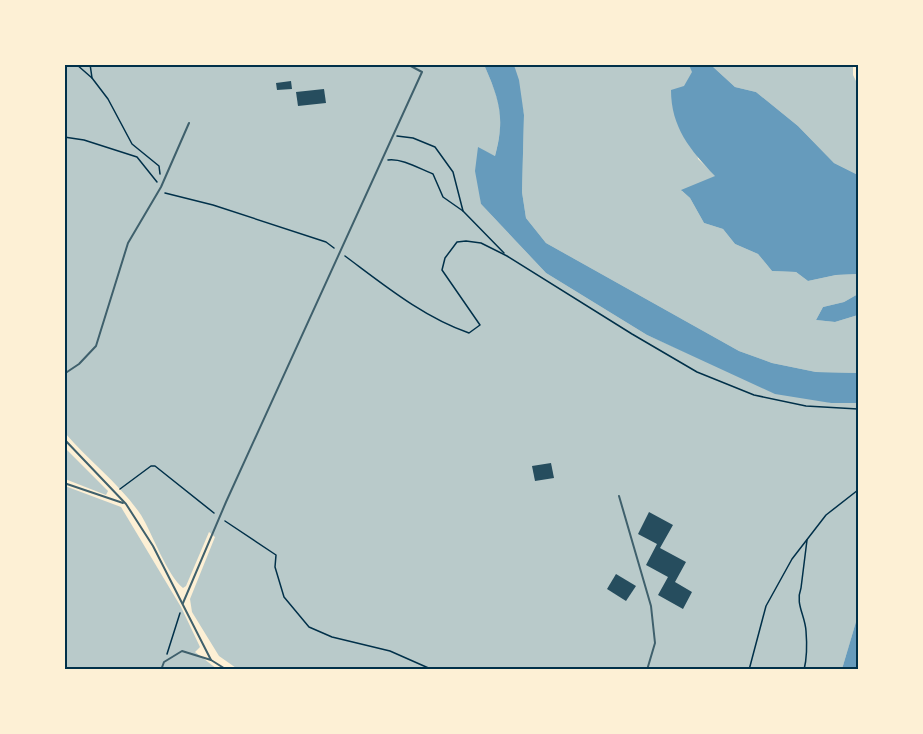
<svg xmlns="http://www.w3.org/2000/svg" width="923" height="734" font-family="'Golos Text',sans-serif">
<rect width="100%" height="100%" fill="#fdf0d5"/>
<g fill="#b9caca">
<path d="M481,64l4,3c16,36 20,50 10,89l-17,-8 3,56 65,69 101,62 54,24 130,44h27v212l-16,54 -603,1 -20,-14 -27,-44 -2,-13 25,-62 -6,-5 -23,54 -3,2c-16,-13 -30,-53 -42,-73 -21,-31 -52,-54 -76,-82l-1,-368z"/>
<path d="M514,65h175l4,7 -8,14 13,73 18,17 -34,15 8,7 14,25 19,6 12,15 23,10 14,17 24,1 12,9 28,-6 22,-1v20l-14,8 -21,5 -7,13 19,2 23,-7v58l-42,-1 -44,-9 -33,-12 -193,-108 -20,-25 -4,-26 2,-77z"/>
<path d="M711,65h142v10l5,10v90l-24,-12 -36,-37 -42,-34 -21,-5z"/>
<path d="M65,448l43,43 -2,4 -41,-16z"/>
<path d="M65,486l56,21 60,100 19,40 -5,5 22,17 -152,1z"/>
</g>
<g fill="#669bbc">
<path d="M481,65h33l5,15 5,35 -2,77 4,26 20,25 193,108 33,12 44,9 42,1v30h-27l-56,-9 -128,-59 -101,-62 -65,-69 -6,-33 3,-24 17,9c10,-37 5,-55 -10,-89z"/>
<path d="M689,65h22l24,22 21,5 42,34 36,37 24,12v99l-22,1 -28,6 -12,-9 -24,-1 -14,-17 -23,-10 -12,-15 -19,-6 -14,-25 -9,-8 34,-14c-25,-26 -44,-49 -44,-86l13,-4 8,-14z"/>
<path d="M858,294v21l-23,7 -19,-2 7,-13 21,-5z"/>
<path d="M858,615v54h-16z"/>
</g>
<g fill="#264d5e">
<path d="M291,81l1,8 -15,1 -1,-7z"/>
<path d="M324,89l2,14 -28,3 -2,-14z"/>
<path d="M551,463l3,15 -19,3 -3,-15z"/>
<path d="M649,512l24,13 -13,23 26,14 -11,20 17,10 -9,17 -25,-14 10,-18 -22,-12 11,-21 -19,-10z"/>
<path d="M616,574l20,12 -10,15 -19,-12z"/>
</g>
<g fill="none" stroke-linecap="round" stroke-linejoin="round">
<g stroke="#003049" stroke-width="1.5">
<path d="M76,64l16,14 16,21 24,45 27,22 1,8"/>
<path d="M90,64l2,14"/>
<path d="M397,136l16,2 22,9 18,25 10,39 41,42"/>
<path d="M64,137l20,3 53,17 20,25"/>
<path d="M388,160c14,-2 32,9 45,14l10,23 20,14"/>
<path d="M165,193l48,12 113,37 8,6"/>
<path d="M345,256c39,29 78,61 124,77l11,-8 -38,-55 3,-12 12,-16 9,-1 15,2 26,13 125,78 65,38 57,23 52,11 52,3"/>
<path d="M120,489l31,-23h4l59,47"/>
<path d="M225,521l51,34 -1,12 9,30 25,30 23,10 58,14 43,19"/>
<path d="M167,654l13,-41"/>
<path d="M749,670l17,-64 26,-47 34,-44 32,-25"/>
<path d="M804,670c3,-12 3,-27 2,-39 -1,-16 -11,-27 -5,-43l6,-48"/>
</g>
<g stroke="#3f606c" stroke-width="2">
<path d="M64,374l15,-10 17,-18 32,-103 33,-56 28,-64"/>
<path d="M64,439l62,65 27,42 58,114 16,10"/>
<path d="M64,483l59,20"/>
<path d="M619,496l32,110 4,37 -8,27"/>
<path d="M183,603l43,-101 196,-430 -15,-8"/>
<path d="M161,670l3,-8 18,-11 29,9"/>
</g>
</g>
<rect width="923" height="734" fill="none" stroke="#fdf0d5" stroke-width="132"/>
<rect x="66" y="66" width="791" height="602" fill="none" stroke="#003049" stroke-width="2"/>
</svg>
